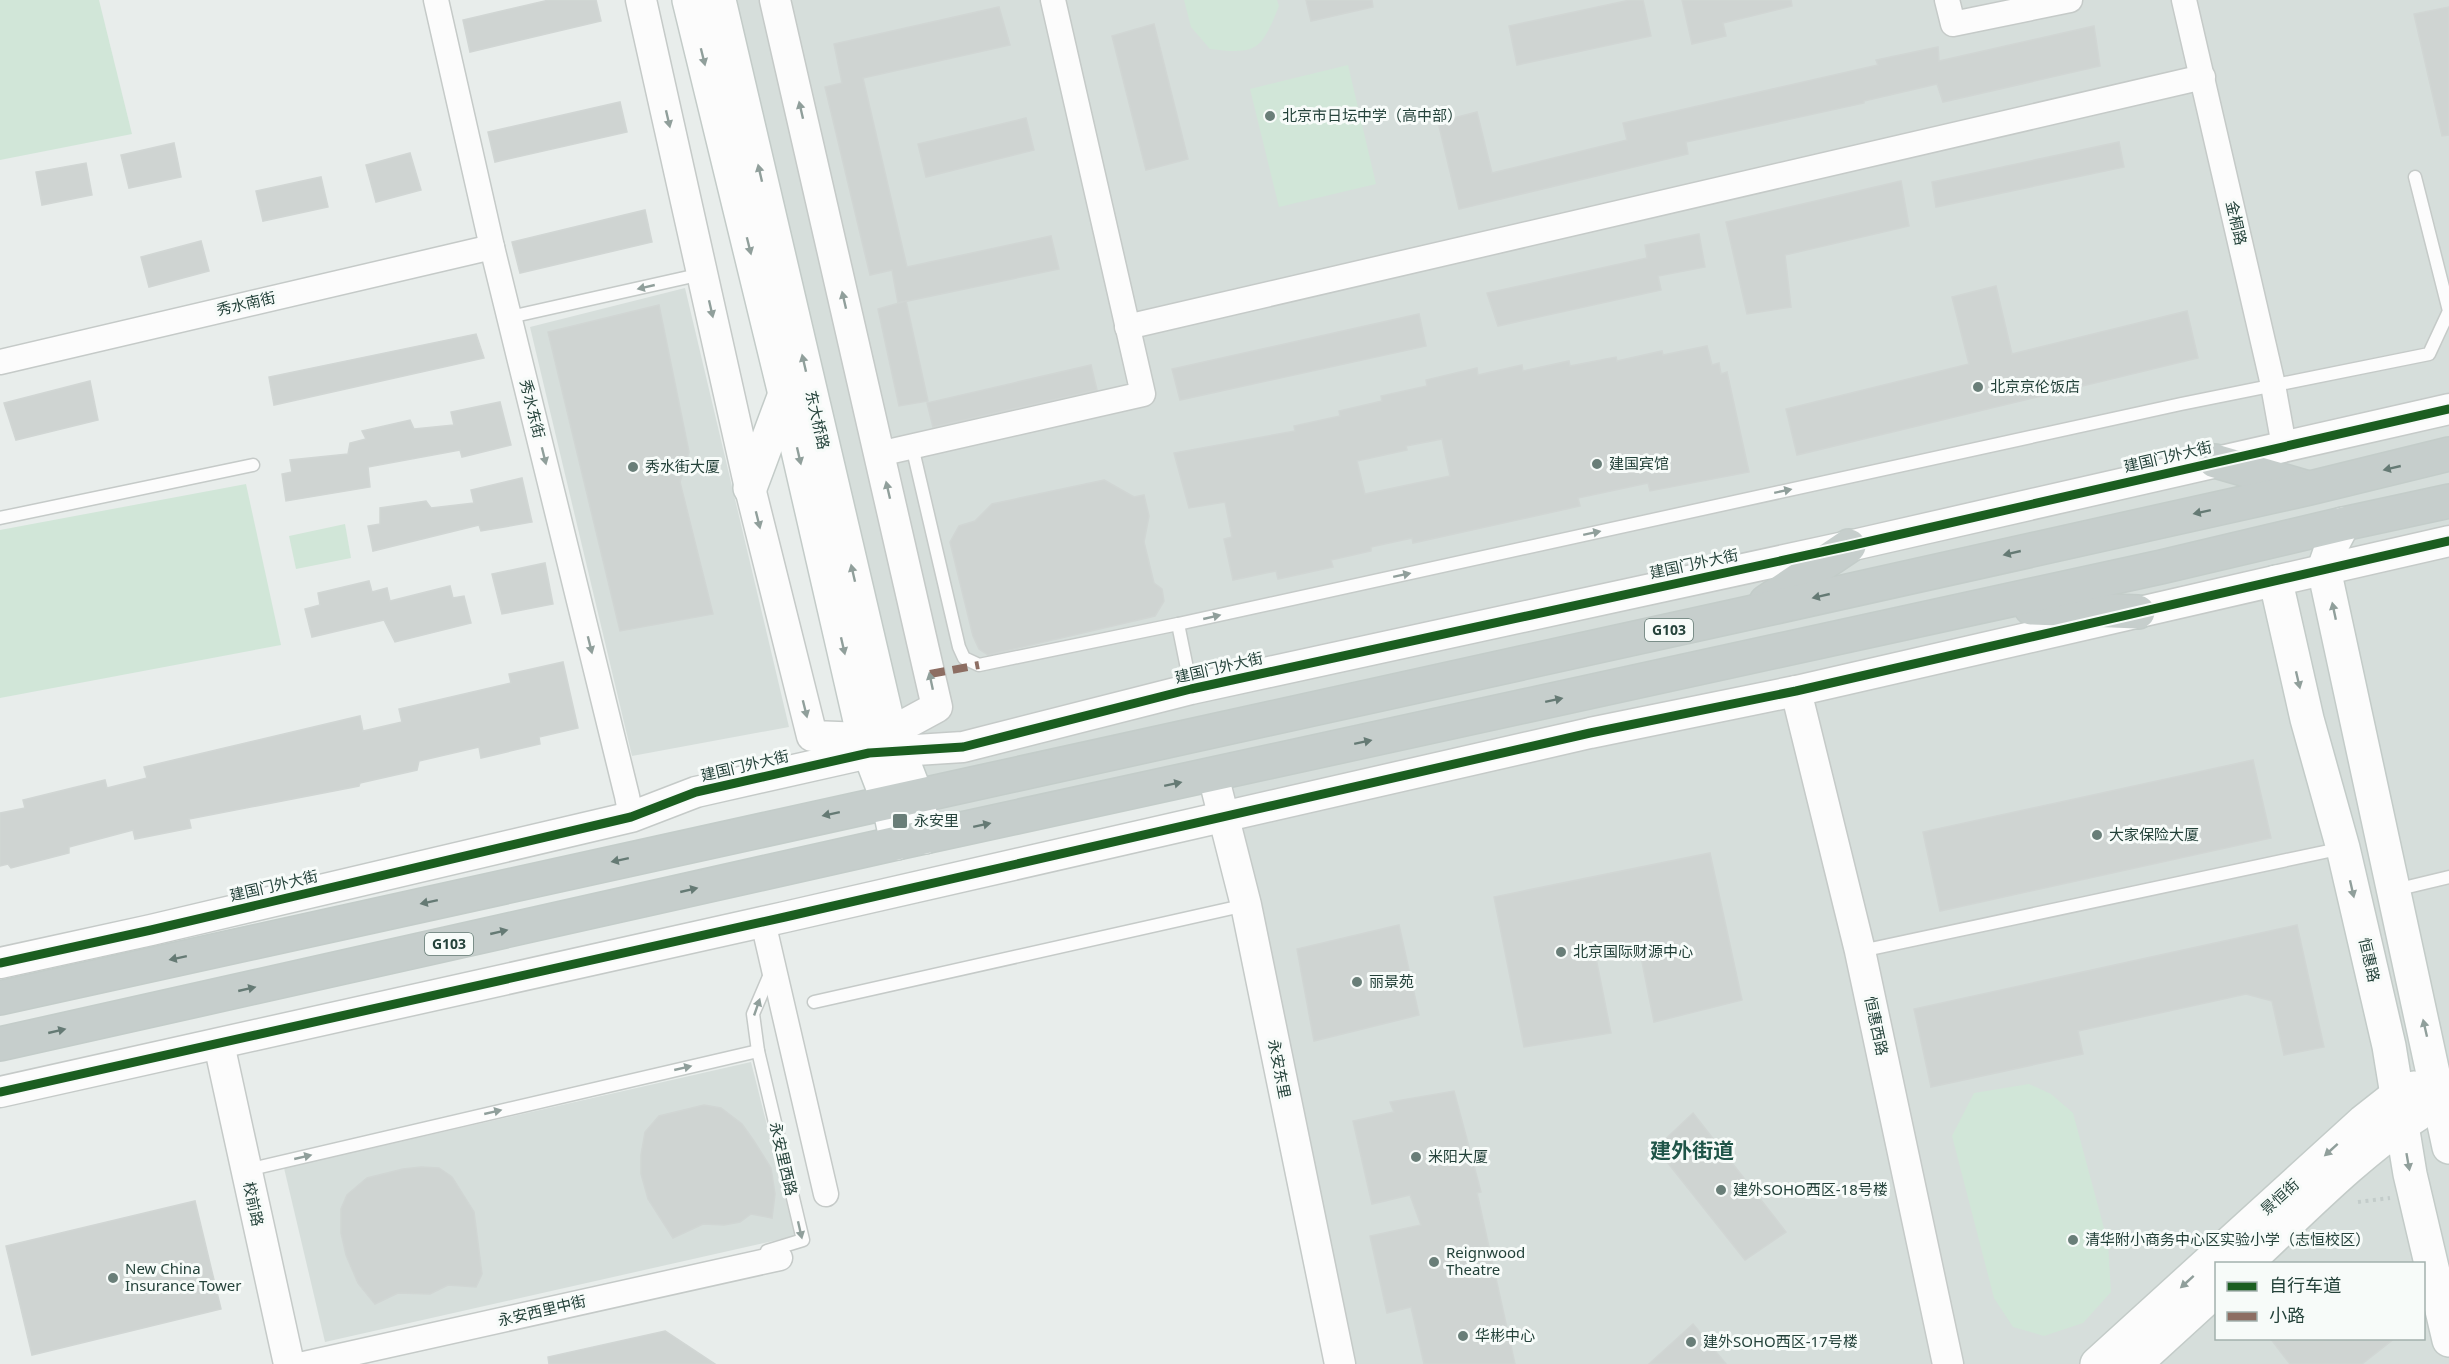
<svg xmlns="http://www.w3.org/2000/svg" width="2449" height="1364" font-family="'Noto Sans','Noto Sans SC',sans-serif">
<rect width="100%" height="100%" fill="#e8edeb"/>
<g fill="#d6dedb" fill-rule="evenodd">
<path d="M694,0h1755v1364h-1105l-131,-589 -309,59zM2216,1264h208v74h-208z"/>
<path d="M685,288l104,439 -157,29 -102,-429z"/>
<path d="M751,1062l44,174 -470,106 -41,-174z"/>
</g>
<g fill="#d1e6d8">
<path d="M0,0h99l33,134 -132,26z"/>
<path d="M1184,0h93l2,6c-18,44 -21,49 -69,43l-19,-22z"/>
<path d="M1348,65l28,119 -97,23 -29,-118z"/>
<path d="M246,484l35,161 -281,53v-168z"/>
<path d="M345,524l6,34 -55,11 -7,-33z"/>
<path d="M2029,1084l22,10 22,19 35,130 3,49 -28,31 -39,13 -31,-9 -19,-29 -42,-162 22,-43z"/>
</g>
<g fill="#cfd4d2" stroke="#d1d6d4" stroke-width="1.5" fill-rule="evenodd">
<path d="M549,0h47l5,21 -131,31 -7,-32z"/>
<path d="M1306,0h66l1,7 -62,14z"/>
<path d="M1630,0h13l8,36 -134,29 -8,-39z"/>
<path d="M1682,0h109l1,6 -69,17 3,13 -34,8z"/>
<path d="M999,7l11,38 -147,33 44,189 144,-31 8,33 -161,34 -6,-33 -22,5 -45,-188 17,-4 -8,-39z"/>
<path d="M2449,7v128l-7,1 -28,-122z"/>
<path d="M1154,24l34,135 -42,11 -34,-134z"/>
<path d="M2094,26l6,40 -157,36 -6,-18 -73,17v2l-178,39 2,12 -229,55 -21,-87 39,-10 15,61 135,-33 -4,-17 255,-58 -2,-5 62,-13 1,14z"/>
<path d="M620,102l7,30 -132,30 -7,-30z"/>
<path d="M1026,118l8,32 -108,27 -8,-33z"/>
<path d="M2119,142l5,25 -188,40 -4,-25z"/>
<path d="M174,143l7,34 -52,11 -8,-33z"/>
<path d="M410,153l11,37 -45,12 -10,-37z"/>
<path d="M86,163l6,32 -50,10 -6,-33z"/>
<path d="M321,177l7,30 -65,14 -7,-30z"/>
<path d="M1901,181l8,45 -124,29 6,52 -44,7 -21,-92z"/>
<path d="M645,210l7,32 -132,31 -8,-31z"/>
<path d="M1699,234l6,33 -47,9 3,14 -163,36 -11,-33 160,-35 -2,-13z"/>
<path d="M201,241l8,30 -60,16 -8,-30z"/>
<path d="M1996,286l16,68 175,-43 11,47 -401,97 -11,-46 183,-45 -17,-67z"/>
<path d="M906,301l22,100 -29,5 -21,-97z"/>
<path d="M659,305l30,147 -9,30 33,132 -93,17 -72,-299z"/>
<path d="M1419,314l7,32 -246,54 -8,-31z"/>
<path d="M476,334l8,24 -210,47 -5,-28z"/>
<path d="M1707,346l5,19 7,-2 2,11 6,-2 22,100 -99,19 -2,-8 -70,15 2,8 -167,37 -1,-5 -41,9v4l-40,9 2,7 -55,12 -2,-8 -43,9 -9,-41 8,-2 -7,-35 -36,6 -15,-55 121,-22 -1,-5 46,-10 -1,-5 43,-10 -1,-5 46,-10 -1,-6 51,-12 1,7 44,-10 1,6 46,-10 1,5 46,-9 1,4 45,-10 1,4zM1442,439l8,37 -85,18 -8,-33 50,-11 -1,-4z"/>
<path d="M1091,365l6,25 -164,37 -6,-24z"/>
<path d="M90,381l8,39 -82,20 -12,-37z"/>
<path d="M500,402l11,43 -49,12 -2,-7 -92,17 2,20 -84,14 -4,-27 10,-2 -2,-12 58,-6 2,-11 16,-4 -4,-8 48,-11 4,9 40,-4 -3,-13z"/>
<path d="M522,478l10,44 -51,9 -2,-6 -106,26 -5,-25 12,-2v-16l46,-7 5,7 43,-5 -3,-13z"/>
<path d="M1104,480l30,17 10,-2 5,21 -5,26 10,41 8,6 2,12 -9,15 -167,39 -9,-6 -6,-13 -23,-94 9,-16 16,-5 17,-17z"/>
<path d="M545,563l8,41 -51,10 -10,-40z"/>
<path d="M369,581l3,11 15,-4 3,13 60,-15 3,12 11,-2 7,27 -76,19 -11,-22 -72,17 -7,-28 15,-4 -2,-12z"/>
<path d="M563,662l15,66 -39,9 1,7 -59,14 -2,-11 -60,14 -2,9 -57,13 -1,3 -170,33 2,9 -56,11 -2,-9 -64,17v6l-58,15 -3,-4 -8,2v-53l25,-5 -2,-8 82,-20 2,8 40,-10 -3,-11 216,-51 3,15 39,-9 -3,-13 112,-26 -2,-9z"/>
<path d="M2253,760l18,78 -331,73 -17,-79z"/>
<path d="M1710,853l32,147 -88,22 -15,-75 -43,11 15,75 -87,14 -30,-150z"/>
<path d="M1399,925l20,90 -105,26 -17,-92z"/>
<path d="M2297,925l27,122 -40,8 -12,-54 -26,-7 -168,37 5,23 -152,33 -17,-78z"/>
<path d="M1454,1091l27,101 -4,1 38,171h-91l-13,-57 -24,6 -17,-77 51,-11 -11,-30 -38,9 -19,-83 41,-9 -4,-10z"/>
<path d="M704,1105l17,3 21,16 12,17 17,27 4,26 -3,24 -21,-4 -11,8 -16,3 -21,-1 -30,14 -25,-39 -7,-25v-19l4,-23 14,-16z"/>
<path d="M1693,1113l93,119 -41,28 -89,-112z"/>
<path d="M421,1167l18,1 13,9 22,35 8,62 -6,13 -28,-2 -18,9 -32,-1 -23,11 -17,-21 -12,-28 -5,-22v-24l6,-14 20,-17 36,-9z"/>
<path d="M195,1201l26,108 -189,46 -26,-109z"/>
<path d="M1693,1324l33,40h-77z"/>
<path d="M665,1331l50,33h-166l-1,-7z"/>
<path d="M2270,1338h125l-33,26h-72z"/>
</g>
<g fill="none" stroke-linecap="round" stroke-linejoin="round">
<defs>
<g id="service">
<path d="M510,317l192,-43"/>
<path d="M912,446l47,201 5,11 15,7 199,-41"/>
<path d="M0,518l253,-53"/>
<path d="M1191,688l-13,-64 1003,-220 248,-50 20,-43 -34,-134"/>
<path d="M2395,890l54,-13"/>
<path d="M1861,951l482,-103"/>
<path d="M814,1002l432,-97"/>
<path d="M247,1170l511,-119"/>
<path d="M767,1251l36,-11 -45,-189 -5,-37 18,-42"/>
</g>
<g id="minor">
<path d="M436,0l56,247 135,549 4,21"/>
<path d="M1947,0l6,24 117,-24"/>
<path d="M2184,0l89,385 11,61"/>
<path d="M1127,327l1076,-250"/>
<path d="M0,362l492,-115"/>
<path d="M879,454l264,-60 -90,-394"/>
<path d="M763,922l63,272"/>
<path d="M304,1364l476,-106"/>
</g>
<g id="tertiary">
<path d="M641,0l109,488 62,248 52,2"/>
<path d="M775,0l162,707 -46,25"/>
<path d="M1796,691l64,260 88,413"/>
<path d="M1213,775l33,130 94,459"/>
<path d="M0,963l151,-33 480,-113 65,-25 173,-39 94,-6 228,-58 658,-143 600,-137"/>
<path d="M219,1044l70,320"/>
<path d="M0,1092l785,-175 805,-184 206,-42 653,-150"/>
</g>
<g id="secondary">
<path d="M689,0l96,394 79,344 24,63 9,42"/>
<path d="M719,0l168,719 29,76 9,42"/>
<path d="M750,488l35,-94"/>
<path d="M2343,524l-10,19 -9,26 125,578"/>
<path d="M2276,582l31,137 36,129 46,198 21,128 39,166"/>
<path d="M2245,1264c54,-50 112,-111 173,-150"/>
<path d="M2097,1364l266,-242 33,-26 18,-8"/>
<path d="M2135,1364l81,-74"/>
</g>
<g id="trunk">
<path d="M2215,461l90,26"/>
<path d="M1766,602l83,-56"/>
<path d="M2031,608l107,4"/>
<path d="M0,998l1753,-386 557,-124 139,-34"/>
<path d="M0,1044l897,-201 1264,-276 182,-43 106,-23"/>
</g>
</defs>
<use href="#service" stroke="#c5cac8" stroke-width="15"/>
<use href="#minor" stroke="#c5cac8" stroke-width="27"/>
<use href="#tertiary" stroke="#c5cac8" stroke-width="33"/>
<use href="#secondary" stroke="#c3cbc8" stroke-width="36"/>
<use href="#trunk" stroke="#c3ccc9" stroke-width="36"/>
<path stroke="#c3ccca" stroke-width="4" stroke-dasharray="3 4.5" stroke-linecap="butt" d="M2358,1202l32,-4"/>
<use href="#service" stroke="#fcfcfc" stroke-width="12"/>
<use href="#minor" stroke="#fcfcfc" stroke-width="24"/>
<use href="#tertiary" stroke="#fcfcfc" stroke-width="30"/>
<use href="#secondary" stroke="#fcfcfc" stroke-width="33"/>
<use href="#trunk" stroke="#c6cecc" stroke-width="33"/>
<path stroke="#8d6e63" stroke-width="8" stroke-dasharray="15 8" stroke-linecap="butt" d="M930,674l49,-9"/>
<defs>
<g id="cycleway">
<path d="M0,963l151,-33 480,-113 65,-25 173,-39 94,-6 228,-58 658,-143 600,-137"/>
<path d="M0,1092l785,-175 805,-184 206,-42 653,-150"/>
</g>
</defs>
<use href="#cycleway" stroke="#f7fbf9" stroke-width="13"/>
<use href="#cycleway" stroke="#1b5e20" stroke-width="9"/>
</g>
<defs><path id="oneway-solid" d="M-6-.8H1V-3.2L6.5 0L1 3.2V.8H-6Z" transform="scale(1.5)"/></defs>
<g fill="#909f9b">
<use href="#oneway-solid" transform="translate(703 57) rotate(76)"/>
<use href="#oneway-solid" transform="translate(801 110) rotate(-103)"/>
<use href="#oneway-solid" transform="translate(668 119) rotate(77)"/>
<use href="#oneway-solid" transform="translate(760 173) rotate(-103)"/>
<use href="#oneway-solid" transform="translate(749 246) rotate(76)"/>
<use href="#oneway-solid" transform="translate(646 287) rotate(167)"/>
<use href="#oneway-solid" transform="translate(844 300) rotate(-103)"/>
<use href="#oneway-solid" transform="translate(711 309) rotate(77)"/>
<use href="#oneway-solid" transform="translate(804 363) rotate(-103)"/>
<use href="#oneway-solid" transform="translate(544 456) rotate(76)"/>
<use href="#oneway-solid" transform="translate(799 456) rotate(77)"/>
<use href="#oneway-solid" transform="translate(888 490) rotate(-103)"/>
<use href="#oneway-solid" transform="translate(1783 491) rotate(-12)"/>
<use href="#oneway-solid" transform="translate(758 520) rotate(76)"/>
<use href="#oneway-solid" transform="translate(1592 533) rotate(-12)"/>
<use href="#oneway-solid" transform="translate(853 573) rotate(-103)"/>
<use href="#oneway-solid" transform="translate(1402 575) rotate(-12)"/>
<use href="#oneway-solid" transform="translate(2334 611) rotate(-102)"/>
<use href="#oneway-solid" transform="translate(1212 617) rotate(-13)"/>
<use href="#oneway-solid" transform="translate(590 645) rotate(76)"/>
<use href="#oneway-solid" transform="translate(843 646) rotate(77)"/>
<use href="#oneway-solid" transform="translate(2298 680) rotate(77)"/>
<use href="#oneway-solid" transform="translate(931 681) rotate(-102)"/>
<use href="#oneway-solid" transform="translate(805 709) rotate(76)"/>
<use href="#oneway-solid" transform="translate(2352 889) rotate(77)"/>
<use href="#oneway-solid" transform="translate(757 1007) rotate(-71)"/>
<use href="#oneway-solid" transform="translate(2425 1028) rotate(-103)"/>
<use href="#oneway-solid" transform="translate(683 1068) rotate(-13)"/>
<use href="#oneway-solid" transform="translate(493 1112) rotate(-13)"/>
<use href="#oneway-solid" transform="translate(2331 1150) rotate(138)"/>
<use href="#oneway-solid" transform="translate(303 1157) rotate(-13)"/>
<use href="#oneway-solid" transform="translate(2408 1162) rotate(80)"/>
<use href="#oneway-solid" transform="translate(800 1230) rotate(77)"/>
<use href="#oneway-solid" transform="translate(2187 1282) rotate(138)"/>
</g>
<g fill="#657a74">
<use href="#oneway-solid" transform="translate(2392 468) rotate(167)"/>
<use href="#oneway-solid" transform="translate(2202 512) rotate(168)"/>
<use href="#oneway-solid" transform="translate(2012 553) rotate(167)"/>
<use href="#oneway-solid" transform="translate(1821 596) rotate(167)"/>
<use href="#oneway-solid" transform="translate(1554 700) rotate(-12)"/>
<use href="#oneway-solid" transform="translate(1363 742) rotate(-12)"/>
<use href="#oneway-solid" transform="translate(1173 784) rotate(-12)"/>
<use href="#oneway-solid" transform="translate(831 814) rotate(168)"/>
<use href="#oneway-solid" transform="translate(982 825) rotate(-12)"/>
<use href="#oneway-solid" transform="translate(620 860) rotate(168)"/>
<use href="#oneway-solid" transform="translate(689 890) rotate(-13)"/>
<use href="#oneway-solid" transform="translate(429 902) rotate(168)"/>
<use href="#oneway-solid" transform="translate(499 932) rotate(-13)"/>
<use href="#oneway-solid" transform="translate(178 958) rotate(168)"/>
<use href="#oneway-solid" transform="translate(247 989) rotate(-13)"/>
<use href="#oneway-solid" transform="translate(57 1031) rotate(-13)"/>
</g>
<g fill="#697e78" stroke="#f7fbf9" stroke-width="2">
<circle cx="1270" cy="116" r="6"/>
<circle cx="1978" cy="387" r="6"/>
<circle cx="1597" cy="464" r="6"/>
<circle cx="633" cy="467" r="6"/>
<rect x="892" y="813" width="16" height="16" rx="3"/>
<circle cx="2097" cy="835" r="6"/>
<circle cx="1561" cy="952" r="6"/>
<circle cx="1357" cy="982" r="6"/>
<circle cx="1416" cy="1157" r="6"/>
<circle cx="1721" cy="1190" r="6"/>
<circle cx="2073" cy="1240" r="6"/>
<circle cx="1434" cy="1262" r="6"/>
<circle cx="113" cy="1278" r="6"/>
<circle cx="1463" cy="1336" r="6"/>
<circle cx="1691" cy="1342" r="6"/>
</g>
<g text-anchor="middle" stroke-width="6" stroke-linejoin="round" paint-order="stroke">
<g fill="#f7fbf9" stroke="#637a73" stroke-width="1.5">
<rect x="1645" y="619" width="48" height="22" rx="4.5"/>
<rect x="425" y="933" width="48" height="22" rx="4.5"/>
</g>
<g font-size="14" font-weight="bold" fill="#24423a">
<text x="1669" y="635">G103</text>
<text x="449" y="949">G103</text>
</g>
<g font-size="15" fill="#24423a" stroke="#f7fbf9" text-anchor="start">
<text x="1282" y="121">北京市日坛中学（高中部）</text>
<text x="1990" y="392">北京京伦饭店</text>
<text x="1609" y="469">建国宾馆</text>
<text x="645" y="472">秀水街大厦</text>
<text x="914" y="826">永安里</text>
<text x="2109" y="840">大家保险大厦</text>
<text x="1573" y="957">北京国际财源中心</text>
<text x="1369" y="987">丽景苑</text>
<text x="1428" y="1162">米阳大厦</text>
<text x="1733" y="1195">建外SOHO西区-18号楼</text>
<text x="2085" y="1245">清华附小商务中心区实验小学（志恒校区）</text>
<text x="1446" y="1258">Reignwood<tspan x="1446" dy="17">Theatre</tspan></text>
<text x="125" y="1274">New China<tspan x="125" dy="17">Insurance Tower</tspan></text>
<text x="1475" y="1341">华彬中心</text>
<text x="1703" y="1347">建外SOHO西区-17号楼</text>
</g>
<g font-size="15" fill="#24423a" stroke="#f7fbf9">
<text transform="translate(2236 223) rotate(77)" y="5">金桐路</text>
<text transform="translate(246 304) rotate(-13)" y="5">秀水南街</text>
<text transform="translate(532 409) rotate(76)" y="5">秀水东街</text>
<text transform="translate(817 420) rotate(77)" y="5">东大桥路</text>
<text transform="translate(2168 457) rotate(-13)" y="5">建国门外大街</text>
<text transform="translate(1694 564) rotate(-12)" y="5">建国门外大街</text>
<text transform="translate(1219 668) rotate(-13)" y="5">建国门外大街</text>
<text transform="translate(745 766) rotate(-13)" y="5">建国门外大街</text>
<text transform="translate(274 886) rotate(-13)" y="5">建国门外大街</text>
<text transform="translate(2369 960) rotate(77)" y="5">恒惠路</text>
<text transform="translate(1876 1026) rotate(78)" y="5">恒惠西路</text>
<text transform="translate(1279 1069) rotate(79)" y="5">永安东里</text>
<text transform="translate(783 1159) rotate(77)" y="5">永安里西路</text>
<text transform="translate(2280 1197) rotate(-42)" y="5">景恒街</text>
<text transform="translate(253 1204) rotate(78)" y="5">校前路</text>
<text transform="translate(542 1311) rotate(-13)" y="5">永安西里中街</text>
</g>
<g font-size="21" font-weight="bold" fill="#1f5548" stroke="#f7fbf9">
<text x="1692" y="1158">建外街道</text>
</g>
</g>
<rect x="2215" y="1262" width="210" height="78" fill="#f7fbf9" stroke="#a3b1ad" stroke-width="1.5"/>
<rect x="2227" y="1282" width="30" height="9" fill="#1b5e20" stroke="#a3b1ad" stroke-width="1.5"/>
<text x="2269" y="1292" font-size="18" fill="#24423a">自行车道</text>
<rect x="2227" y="1312" width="30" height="9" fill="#8d6e63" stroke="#a3b1ad" stroke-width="1.5"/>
<text x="2269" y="1322" font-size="18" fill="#24423a">小路</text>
</svg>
